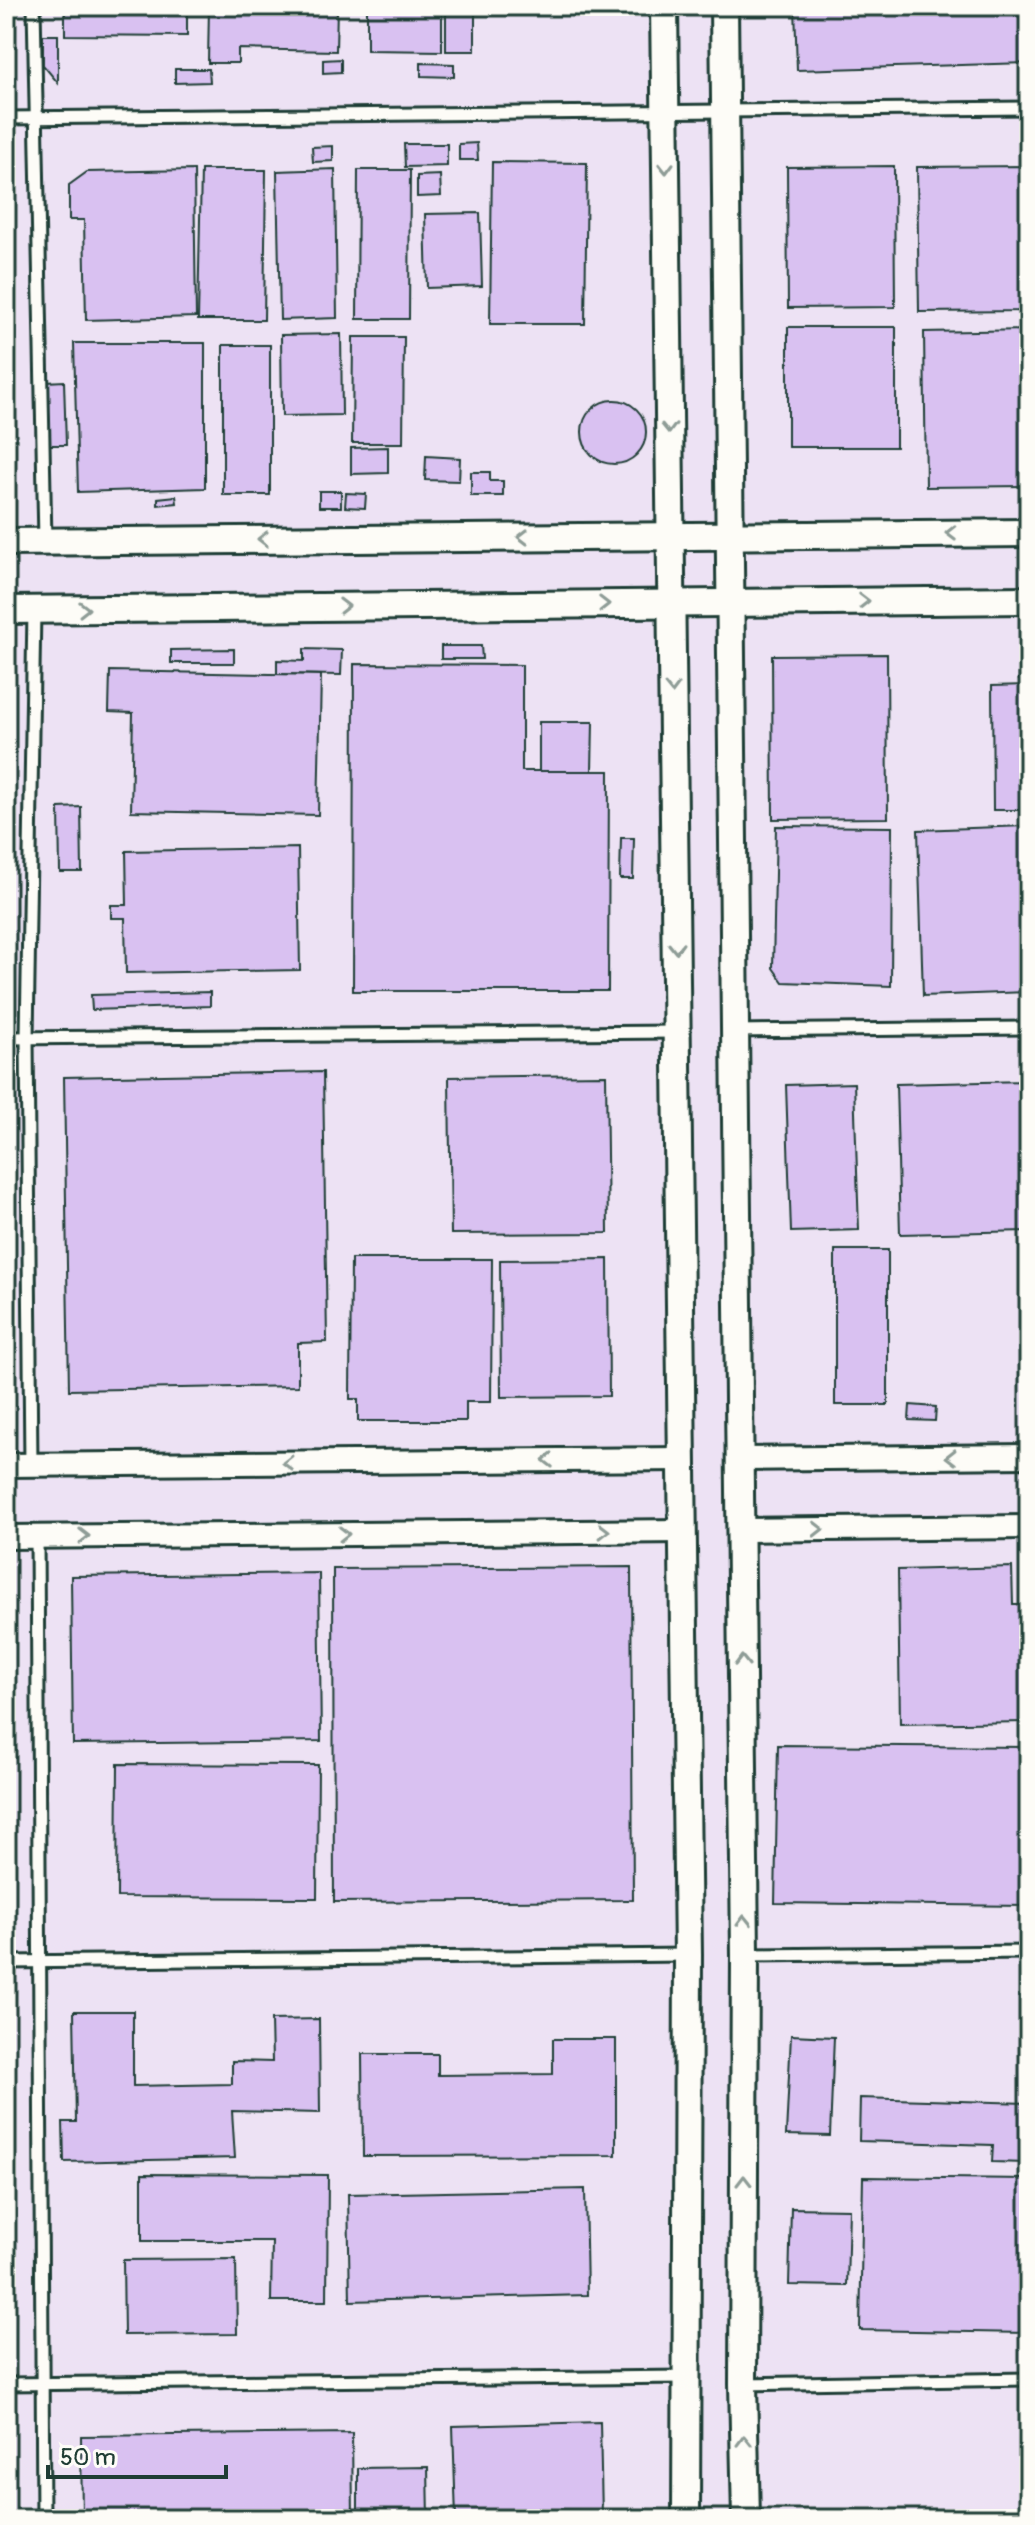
<svg xmlns="http://www.w3.org/2000/svg" width="1035" height="2525" font-family="Pangolin,sans-serif">
<rect width="100%" height="100%" fill="#f6f0f6"/>
<filter id="ink" filterUnits="userSpaceOnUse"><feTurbulence type="fractalNoise" baseFrequency=".0125" numOctaves="2"/><feDisplacementMap in="SourceGraphic" scale="16" xChannelSelector="R" yChannelSelector="G"/><feConvolveMatrix kernelMatrix="1 2 1 2 8 2 1 2 1" color-interpolation-filters="sRGB"/></filter>
<g filter="url(#ink)">
<rect fill="#ede2f4" x="6" y="6" width="1023" height="2513"/>
<g fill="#d9c1f1" stroke="#1f3d34" stroke-width="2">
<path d="M65,6h122v30l-122,-1z"/>
<path d="M209,6h128l-1,45 -98,-2v14h-30z"/>
<path d="M367,6h75v45l-75,-1z"/>
<rect x="446" y="6" width="29" height="45"/>
<path d="M795,6h234v57l-232,7z"/>
<path d="M43,35h15v48l-15,-18z"/>
<path d="M341,59v13l-18,1v-13z"/>
<path d="M421,63l33,1v13l-33,-1z"/>
<path d="M175,69h34l1,13 -35,1z"/>
<path d="M477,143l1,17h-19v-16z"/>
<path d="M404,144h43v22l-42,1z"/>
<path d="M333,146v15l-20,1 -1,-15z"/>
<path d="M492,162l95,1 -2,161h-95z"/>
<path d="M894,166l1,141 -107,1 -1,-141z"/>
<path d="M1024,166l1,145 -106,1 -2,-145z"/>
<path d="M335,169l2,149 -57,2 -3,-149z"/>
<path d="M194,170l2,147 -110,3 -2,-100h-15v-35l18,-13z"/>
<path d="M201,170h65l-2,150h-66z"/>
<path d="M358,170h52l-1,149h-52z"/>
<path d="M440,175l1,21 -24,1v-21z"/>
<path d="M480,213l2,73 -55,2 -2,-74z"/>
<rect x="788" y="327" width="108" height="120"/>
<path d="M1029,330v156l-103,1 -2,-155z"/>
<path d="M341,334l1,81 -60,1 -1,-81z"/>
<path d="M353,337h51l-1,106h-51z"/>
<path d="M74,343h131v145l-127,4z"/>
<rect x="223" y="345" width="47" height="150"/>
<path d="M64,381l2,64h-18l-2,-63z"/>
<circle cx="614" cy="432" r="32"/>
<path d="M388,447v26l-37,1v-26z"/>
<path d="M426,456l34,2 -1,23 -34,-1z"/>
<path d="M471,472h19v9h13v15h-32z"/>
<rect x="319" y="491" width="22" height="16"/>
<path d="M346,493l20,1 -1,14 -20,-1z"/>
<path d="M176,496l1,7 -19,2v-7z"/>
<path d="M441,646h40l1,13h-41z"/>
<path d="M234,649v14h-63v-13z"/>
<path d="M304,649l38,1 -1,25 -64,-1v-14l27,1z"/>
<path d="M887,654l1,164 -115,1 -1,-164z"/>
<rect x="1019" y="656" width="10" height="24"/>
<path d="M354,664l168,1v106h87l-1,220h-255z"/>
<path d="M110,671l211,4 -3,140 -187,-4 2,-98 -24,-1z"/>
<path d="M1029,685v125h-36l-1,-124z"/>
<path d="M539,722h54l-1,49h-53z"/>
<path d="M81,807l1,65h-22l-1,-64z"/>
<path d="M776,826l116,1 -1,159 -108,-4 -10,-14z"/>
<path d="M1025,826l4,166 -106,4 -5,-166z"/>
<path d="M621,838h13l-1,41h-13z"/>
<path d="M298,848l2,122 -174,3 -1,-55h-14v-13h16l-1,-54z"/>
<path d="M210,992v14l-118,4 -1,-15z"/>
<path d="M323,1072l4,270 -29,1v43l-229,4 -5,-313z"/>
<path d="M606,1075l2,158 -157,1 -2,-157z"/>
<path d="M1029,1081v150l-129,3 -4,-150z"/>
<path d="M854,1083l5,147 -68,2 -5,-147z"/>
<rect x="835" y="1250" width="53" height="155"/>
<path d="M351,1259h141l-1,143h-25v19h-108v-22h-8z"/>
<path d="M608,1259l1,137 -108,1 -1,-137z"/>
<path d="M910,1405l26,2 -1,14 -26,-1z"/>
<path d="M631,1567l2,333 -299,2 -1,-333z"/>
<path d="M1012,1567l1,38h16v117l-129,2 -2,-154z"/>
<path d="M319,1573l2,168 -248,3 -2,-168z"/>
<path d="M778,1745l251,2v159l-254,-3z"/>
<path d="M118,1764l200,1 -1,133 -200,-1z"/>
<path d="M74,2011h59v75l99,-2v-23l40,1 -1,-42 48,-1 1,94 -88,-2 3,47 -171,4 -1,-40h13z"/>
<path d="M791,2035l43,2 -4,99 -44,-1z"/>
<path d="M553,2039h63v116l-253,1 -1,-102h76v21l115,-1z"/>
<path d="M860,2098l169,5v60l-37,-1 1,-17 -134,-4z"/>
<path d="M142,2174l186,1 -1,126h-56l1,-60h-130z"/>
<path d="M863,2177l166,2v154l-169,-3z"/>
<path d="M585,2189l2,106 -237,6 -2,-107z"/>
<path d="M791,2208l58,1 -2,77 -58,-1z"/>
<path d="M236,2259l1,75 -113,1 -1,-75z"/>
<path d="M600,2422l2,95 -146,2 -3,-93z"/>
<path d="M352,2433l1,86h-271l-1,-83z"/>
<path d="M428,2467l1,52h-71v-51z"/>
</g>
<g fill="none" stroke-linecap="round" stroke-linejoin="round">
<defs>
<g id="service">
<path d="M34,6l11,535"/>
<path d="M6,118l1023,-10"/>
<path d="M735,1031l294,-3"/>
<path d="M6,1038l670,-6"/>
<path d="M31,1465l-4,-427 7,-428"/>
<path d="M37,1537l6,982"/>
<path d="M746,1955l283,-3"/>
<path d="M6,1962l682,-7"/>
<path d="M6,2384l679,-7"/>
<path d="M743,2384l286,-5"/>
</g>
<g id="minor">
<path d="M739,1459l290,-3"/>
<path d="M6,1465l676,-6"/>
<path d="M740,1530l289,-3"/>
<path d="M6,1537l677,-6"/>
</g>
<g id="tertiary">
<path d="M664,6l24,1949 -2,564"/>
<path d="M724,6l21,1949 -2,429 3,135"/>
<path d="M6,542l1023,-9"/>
<path d="M6,610l1023,-10"/>
</g>
</defs>
<use href="#service" stroke="#1f3d34" stroke-width="17"/>
<use href="#minor" stroke="#1f3d34" stroke-width="28"/>
<use href="#tertiary" stroke="#1f3d34" stroke-width="32"/>
<use href="#service" stroke="#fdfcf7" stroke-width="11"/>
<use href="#minor" stroke="#fdfcf7" stroke-width="22"/>
<use href="#tertiary" stroke="#fdfcf7" stroke-width="26"/>
</g>
<defs><path id="oneway-chevron" d="M-2-3.5L2.5 0L-2 3.5" fill="none" stroke-width="1.6" stroke-linecap="round" stroke-linejoin="round" transform="scale(2)"/></defs>
<g stroke="#8e9c96">
<use href="#oneway-chevron" transform="translate(666 168) rotate(89)"/>
<use href="#oneway-chevron" transform="translate(669 428) rotate(89)"/>
<use href="#oneway-chevron" transform="translate(951 533) rotate(179)"/>
<use href="#oneway-chevron" transform="translate(523 537) rotate(180)"/>
<use href="#oneway-chevron" transform="translate(263 539) rotate(180)"/>
<use href="#oneway-chevron" transform="translate(864 601) rotate(-1)"/>
<use href="#oneway-chevron" transform="translate(604 604) rotate(-1)"/>
<use href="#oneway-chevron" transform="translate(344 606) rotate(-1)"/>
<use href="#oneway-chevron" transform="translate(84 609) rotate(-1)"/>
<use href="#oneway-chevron" transform="translate(672 688) rotate(89)"/>
<use href="#oneway-chevron" transform="translate(676 948) rotate(89)"/>
<use href="#oneway-chevron" transform="translate(951 1457) rotate(179)"/>
<use href="#oneway-chevron" transform="translate(548 1460) rotate(179)"/>
<use href="#oneway-chevron" transform="translate(288 1463) rotate(179)"/>
<use href="#oneway-chevron" transform="translate(818 1529) rotate(-1)"/>
<use href="#oneway-chevron" transform="translate(604 1531) rotate(-1)"/>
<use href="#oneway-chevron" transform="translate(344 1534) rotate(-1)"/>
<use href="#oneway-chevron" transform="translate(84 1536) rotate(-1)"/>
<use href="#oneway-chevron" transform="translate(742 1661) rotate(-91)"/>
<use href="#oneway-chevron" transform="translate(744 1921) rotate(-91)"/>
<use href="#oneway-chevron" transform="translate(744 2181) rotate(-90)"/>
<use href="#oneway-chevron" transform="translate(744 2441) rotate(-91)"/>
</g>
</g>
<rect width="1035" height="2525" fill="none" stroke="#fdfcf7" stroke-width="32"/>
<rect x="16" y="16" width="1003" height="2493" fill="none" stroke="#1f3d34" stroke-width="3" filter="url(#ink)"/>
<path d="M48 2465v12h178v-12" fill="none" stroke="#1f3d34" stroke-width="4"/>
<text x="60" y="2465" font-size="24" fill="#1f3d34" stroke="#fdfcf7" stroke-width="6" paint-order="stroke">50 m</text>
</svg>
